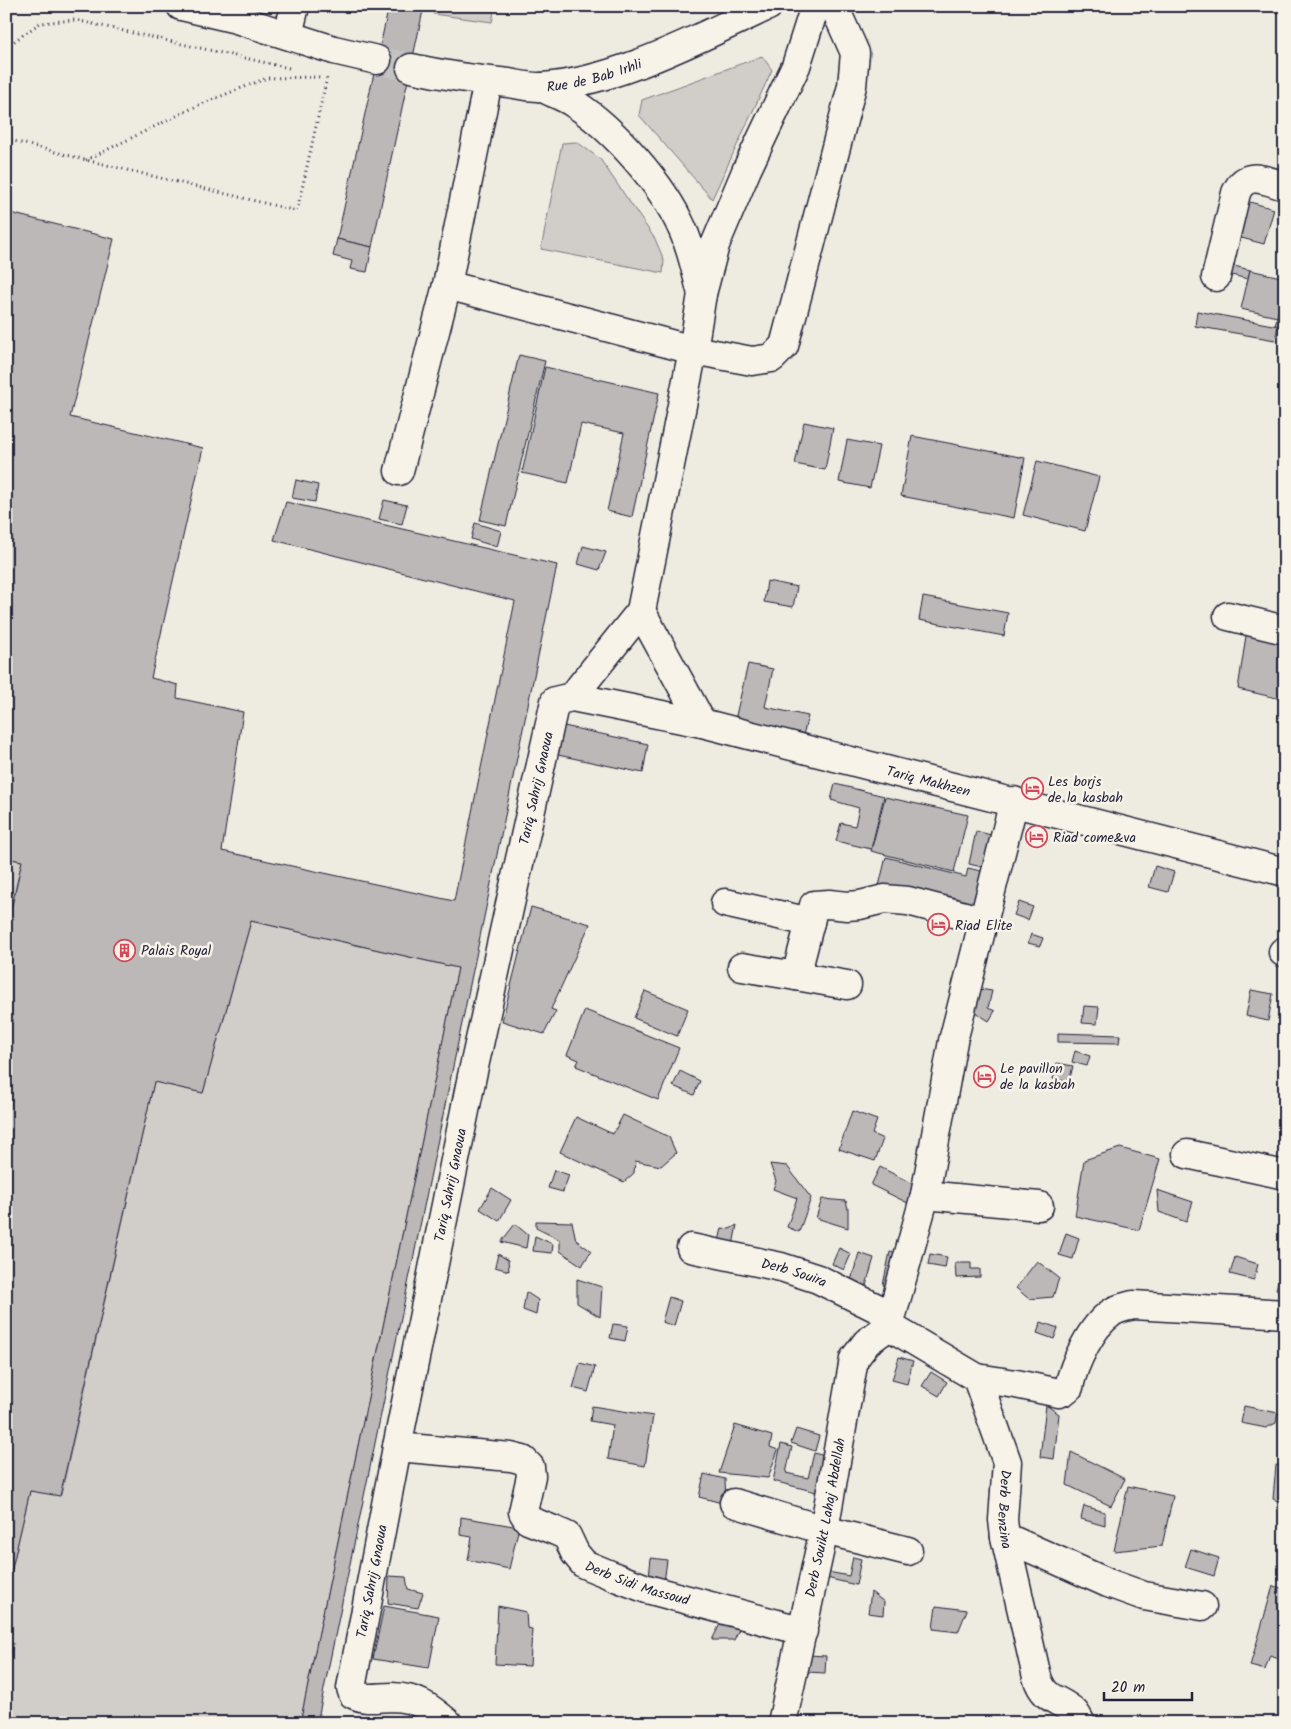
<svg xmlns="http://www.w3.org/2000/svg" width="1291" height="1729" font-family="Kalam,sans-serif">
<rect width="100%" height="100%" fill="#eeebe1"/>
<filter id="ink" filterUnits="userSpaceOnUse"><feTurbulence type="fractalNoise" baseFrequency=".02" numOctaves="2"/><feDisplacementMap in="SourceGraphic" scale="10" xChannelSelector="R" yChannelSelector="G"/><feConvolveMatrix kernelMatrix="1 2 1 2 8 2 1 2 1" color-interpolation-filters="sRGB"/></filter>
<g filter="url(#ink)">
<g fill="#d1cdc9" stroke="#7a7882">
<path d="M434,6h61l-3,16 -59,-8z"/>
<path d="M762,56l10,14 -60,129 -73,-84 3,-15z"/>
<path d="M577,142l23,17 55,80 9,21 -1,13 -122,-24 21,-106z"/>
<path d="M6,858l16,3 -16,71z"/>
<path d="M251,921l207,47 -158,755h-294v-51l7,-28 -7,-3v-47l24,-103 31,4 93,-413 49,11z"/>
</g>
<g fill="#bbb8b7" stroke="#22223b">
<path d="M389,6h35l-52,241 -35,-8z"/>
<path d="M1233,197l41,12 -10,35 -41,-11z"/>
<path d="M6,212l108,27 -44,178 133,31 -52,230 27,7 -1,13 66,14 -21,139 232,50 61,-300 -241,-61 12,-38 271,63 -240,1158h-17l158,-755 -207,-47 -48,172 -49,-11 -94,414 -30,-5 -24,103v-662l16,-71 -16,-3z"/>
<path d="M337,239l35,8 -5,25 -17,-3 2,-8 -19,-5z"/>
<path d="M1222,263l28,7 -2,9 -29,-7z"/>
<path d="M1250,270l35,8 -8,39 -36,-8z"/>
<path d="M1285,284v44l-10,-2z"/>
<path d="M1197,311l81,15 -3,14 -80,-14z"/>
<path d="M519,355l26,6 -39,165 -26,-6z"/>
<path d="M545,367l114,26 -27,124 -25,-6 17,-78 -43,-9 -13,59 -46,-10z"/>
<path d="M804,422l29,6 -8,42 -30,-6z"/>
<path d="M912,436l113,22 -11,60 -113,-22z"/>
<path d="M847,440l32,6 -9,42 -31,-6z"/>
<path d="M1037,461l62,16 -14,54 -62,-16z"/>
<path d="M296,480l22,5 -3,17 -23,-4z"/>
<path d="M384,500l23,5 -5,19 -23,-5z"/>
<path d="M475,523l26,8 -4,16 -26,-8z"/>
<path d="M583,546l23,6 -7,18 -21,-6z"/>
<path d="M767,581l30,6 -4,20 -29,-5z"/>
<path d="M923,597l85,16 -4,23 -85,-16z"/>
<path d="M1247,629l38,10v61l-47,-11z"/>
<path d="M748,664l25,5 -8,38 43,9 -6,23 -68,-15z"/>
<path d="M564,726l84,18 -5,29 -85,-18z"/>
<path d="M835,784l49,12 -13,53 -35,-8 5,-18 14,3 4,-18 -28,-8z"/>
<path d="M885,797l83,18 -14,57 -83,-21z"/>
<path d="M976,831l22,6 -8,32 -21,-5z"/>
<path d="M886,857l80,20 2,-9 21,5 -10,42 -101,-25z"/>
<path d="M1155,866l19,6 -6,20 -19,-5z"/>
<path d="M1019,902l14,5 -5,13 -14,-5z"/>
<path d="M531,907l59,17 -39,85 5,2 -12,23 -42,-13z"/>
<path d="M1031,934l12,4 -3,8 -12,-3z"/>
<path d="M979,989l13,2 -4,17 7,3 -6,10 -14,-9z"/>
<path d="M1251,990l22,4 -5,27 -22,-5z"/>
<path d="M645,991l43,18 -11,27 -43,-18z"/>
<path d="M1084,1006l15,1 -2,17 -15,-1z"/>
<path d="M585,1010l94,38 -21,52 -82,-34 3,-6 -12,-5z"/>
<path d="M1058,1033l62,2 -1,8 -61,-1z"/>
<path d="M1075,1051l15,5 -3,10 -15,-4z"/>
<path d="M1057,1063l16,3 -4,16 -16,-3z"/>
<path d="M680,1071l20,10 -6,14 -21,-9z"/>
<path d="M852,1111l25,9 -5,14 11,5 -8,22 -36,-12z"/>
<path d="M623,1115l46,22 7,16 -15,13 -26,-5 -1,12 -10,9 -64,-30 16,-35 37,17z"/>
<path d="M1120,1148l40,11 -21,71 -64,-14 9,-56z"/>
<path d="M770,1164l17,2 24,32 -12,34 -12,-5 10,-29 -24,-9 3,-8z"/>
<path d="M880,1167l33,17 -3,20 -39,-19z"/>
<path d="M554,1170l15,5 -6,17 -15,-4z"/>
<path d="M492,1188l19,12 -12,21 -19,-12z"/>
<path d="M1157,1190l36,12 -7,20 -27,-10z"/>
<path d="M822,1199l24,2 2,8v19l-32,-10z"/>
<path d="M536,1221l36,1 4,18 15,11 -9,15 -22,-15v-11l-24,-12z"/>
<path d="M515,1224l13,11 -2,13 -25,-6z"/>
<path d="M737,1225l-5,25 -14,-4 4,-18 8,1z"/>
<path d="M1066,1233l13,5 -6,21 -14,-4z"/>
<path d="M535,1236l18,8 -1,9 -19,-2z"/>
<path d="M839,1248l12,6 -7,16 -12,-6z"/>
<path d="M890,1252l12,2 -7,34 -12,-3z"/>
<path d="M859,1253l15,5 -11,38 -15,-5z"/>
<path d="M498,1254l10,6 1,11 -14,-4z"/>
<path d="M930,1254l17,3 -2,11 -17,-3z"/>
<path d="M1235,1257l23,7 -4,16 -24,-6z"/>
<path d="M1037,1261l22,17 -6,19 -24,2 -13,-11z"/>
<path d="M955,1263h16v6h9v8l-24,1z"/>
<path d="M1281,1272l4,1v19l-9,-3z"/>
<path d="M577,1279l25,8 -2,30 -23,-14z"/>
<path d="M526,1292l12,8 -2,15 -13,-5z"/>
<path d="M669,1297l12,4 -7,25 -12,-4z"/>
<path d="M1041,1322l17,6 -4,11 -17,-6z"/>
<path d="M613,1324l15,2 -3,15 -15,-3z"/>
<path d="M899,1357l14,4 -6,23 -15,-4z"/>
<path d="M580,1363l15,4 -7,25 -15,-4z"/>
<path d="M931,1372l16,10 -8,14 -17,-10z"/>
<path d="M1046,1405l13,9 -5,45 -14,-2z"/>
<path d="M592,1406l61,10 -8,50 -37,-7 5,-34 -23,-4z"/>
<path d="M1244,1406l34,7 -2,10 -10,5 -25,-5z"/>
<path d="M735,1425l37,11 -2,11 8,3 -10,28 -49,-5z"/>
<path d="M796,1429l23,7 -4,15 -24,-8z"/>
<path d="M781,1444l11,3 -6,26 22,5 6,-25 14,4 -8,36 -47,-12z"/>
<path d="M1071,1452l54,27 -14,27 -44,-21z"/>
<path d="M1276,1465l9,1v38l-12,-5z"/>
<path d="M704,1474l21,5 1,25 -27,-7z"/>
<path d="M1128,1486l45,10 -11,50 -48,5z"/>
<path d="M1084,1506l21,6v14l-24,-7z"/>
<path d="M461,1517l58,10 -10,42 -41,-9 4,-23 -12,-2z"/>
<path d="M1191,1549l28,9 -5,18 -29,-9z"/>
<path d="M853,1557l8,2 -5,26 -34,-8 6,-5 21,4z"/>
<path d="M651,1558l16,2 -3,23 -16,4z"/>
<path d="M389,1576l17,1 2,12 15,4 -5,15 -30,-5z"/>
<path d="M1273,1586l12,3v71l-15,-5 -5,15 -15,-4z"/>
<path d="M871,1592l13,10 -1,13 -15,-2z"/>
<path d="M384,1606l55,10 -10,52 -56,-9z"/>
<path d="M498,1606l28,6 1,16 5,1 -2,37 -35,-2z"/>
<path d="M936,1606l31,4 -9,22 -25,-3z"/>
<path d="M723,1618l17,9 -6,13h-22z"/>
<path d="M6,1641l7,2 -7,29z"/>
<path d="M808,1655l18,1 -1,17 -18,-1z"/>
</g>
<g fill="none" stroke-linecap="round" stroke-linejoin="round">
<path stroke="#c5c3c0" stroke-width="28" stroke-dasharray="28 14" stroke-linecap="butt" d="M377,60l34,8"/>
<defs>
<g id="minor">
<path d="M288,35l7,-29"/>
<path d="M1216,277l20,-84c10,-24 30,-12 49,-7"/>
<path d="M447,285l246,65 59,11 20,-3 12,-12 68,-260 3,-33 -21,-47"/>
<path d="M399,471l48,-186 41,-204"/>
<path d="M641,611l61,112"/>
<path d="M1228,616l57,14"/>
<path d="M572,697l69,-86 52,-261 9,-56 13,-49 32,-76 49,-103 19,-60"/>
<path d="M725,903l85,19 4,-17 15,-1 18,2 13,-1 24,-6 24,2 76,20"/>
<path d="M810,922l-14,54 51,9"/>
<path d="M1283,952h2"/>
<path d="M742,967l54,9"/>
<path d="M1187,1154l98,21"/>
<path d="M925,1195l114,11"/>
<path id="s1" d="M691,1248l90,19 37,12 73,36"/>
<path d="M889,1326l36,-131 28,-154 61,-240"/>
<path id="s2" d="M889,1326l88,52 30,84 -4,58 2,17 32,140c8,25 21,20 37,35 3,3 5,8 7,11"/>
<path d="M977,1378l39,6 43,9 5,-2 5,-4c5,-24 22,-60 42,-74 6,-5 15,-6 22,-8l152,9"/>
<path id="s3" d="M397,1447l114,10 12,3 7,7 1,9 -8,36 5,8 28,11 11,5 8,17 9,11 34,14 29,11 156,42"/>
<path d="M734,1503l90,27 84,21"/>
<path d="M1005,1537l103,46 36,13 58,10"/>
<path id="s4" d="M448,1723c-19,-16 -30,-25 -56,-26 -13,0 -26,4 -39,-3l-2,-6 46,-241 75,-371 83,-375 17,-4 130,26 583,149"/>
<path id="s5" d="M782,1723l42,-193 30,-171 13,-17 22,-16"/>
</g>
<g id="major">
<path d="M181,6l55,13 98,31 43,10"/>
<path id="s6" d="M411,68c32,7 65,12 98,15 11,2 23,5 34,4 74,-5 157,-50 225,-81"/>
<path d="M541,87c11,6 24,10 34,17 40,26 88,81 107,124 10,21 14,44 20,66"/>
</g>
</defs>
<use href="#minor" stroke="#22223b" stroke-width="31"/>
<use href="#major" stroke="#22223b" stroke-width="31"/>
<g stroke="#22223b" stroke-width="3" stroke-dasharray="1 4" stroke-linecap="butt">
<path d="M6,47l34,-24 35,-3 214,48"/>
<path d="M6,139l80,21 211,51 30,-134"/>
<path d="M86,160l115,-56 66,-26 53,-1"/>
</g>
<use href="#minor" stroke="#f7f3e8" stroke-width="28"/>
<use href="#major" stroke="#f7f3e8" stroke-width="28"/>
</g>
</g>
<defs>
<symbol id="hotel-ring" viewBox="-11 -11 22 22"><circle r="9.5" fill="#f7f3e8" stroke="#d1495b" stroke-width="1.5"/><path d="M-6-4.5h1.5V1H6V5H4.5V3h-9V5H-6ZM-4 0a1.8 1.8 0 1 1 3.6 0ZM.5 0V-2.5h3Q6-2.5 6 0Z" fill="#d1495b"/></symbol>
<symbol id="building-ring" viewBox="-11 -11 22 22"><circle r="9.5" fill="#f7f3e8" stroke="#d1495b" stroke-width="1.5"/><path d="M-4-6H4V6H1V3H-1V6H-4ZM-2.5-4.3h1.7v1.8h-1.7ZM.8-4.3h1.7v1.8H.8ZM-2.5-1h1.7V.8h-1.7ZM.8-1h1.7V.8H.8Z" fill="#d1495b"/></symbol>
</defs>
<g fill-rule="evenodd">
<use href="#hotel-ring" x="1020" y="776" width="25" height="25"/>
<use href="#hotel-ring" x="1024" y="824" width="25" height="25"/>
<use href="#hotel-ring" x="926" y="912" width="25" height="25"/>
<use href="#building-ring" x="112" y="938" width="25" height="25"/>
<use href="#hotel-ring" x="972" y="1064" width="25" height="25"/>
</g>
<g text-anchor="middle" stroke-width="5" stroke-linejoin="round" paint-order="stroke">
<g font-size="14" fill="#22223b" stroke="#f7f3e8">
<text dy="5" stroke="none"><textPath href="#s6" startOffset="186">Rue de Bab Irhli</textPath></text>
<text dy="5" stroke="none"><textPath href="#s4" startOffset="1501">Tariq Makhzen</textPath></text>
<text dy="5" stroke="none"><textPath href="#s4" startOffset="1028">Tariq Sahrij Gnaoua</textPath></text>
<text dy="5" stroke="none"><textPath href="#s4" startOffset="622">Tariq Sahrij Gnaoua</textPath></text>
<text dy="5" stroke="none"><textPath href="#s1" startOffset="106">Derb Souira</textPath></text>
<text dy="5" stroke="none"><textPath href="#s2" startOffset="239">Derb Benzina</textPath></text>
<text dy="5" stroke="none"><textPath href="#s5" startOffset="210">Derb Souikt Lahaj Abdellah</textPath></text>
<text dy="5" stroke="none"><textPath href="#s3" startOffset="324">Derb Sidi Massoud</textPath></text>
<text dy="5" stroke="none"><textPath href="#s4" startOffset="218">Tariq Sahrij Gnaoua</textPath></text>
</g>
<g font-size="14" fill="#22223b" stroke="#f7f3e8" text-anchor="start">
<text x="1048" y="786">Les borjs<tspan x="1048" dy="16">de la kasbah</tspan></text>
<text x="1053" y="842">Riad come&amp;va</text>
<text x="955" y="930">Riad Elite</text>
<text x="141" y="955">Palais Royal</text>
<text x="1000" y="1073">Le pavillon<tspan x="1000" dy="16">de la kasbah</tspan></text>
</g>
</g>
<rect width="1291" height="1729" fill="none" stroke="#f7f3e8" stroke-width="25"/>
<rect x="12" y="12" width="1266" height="1704" fill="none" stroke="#22223b" stroke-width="2" filter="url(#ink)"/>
<path d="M1104 1692v8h88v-8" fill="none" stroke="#22223b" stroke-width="2.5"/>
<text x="1111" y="1692" font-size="15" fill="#22223b" stroke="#f7f3e8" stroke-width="4" paint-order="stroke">20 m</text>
</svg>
